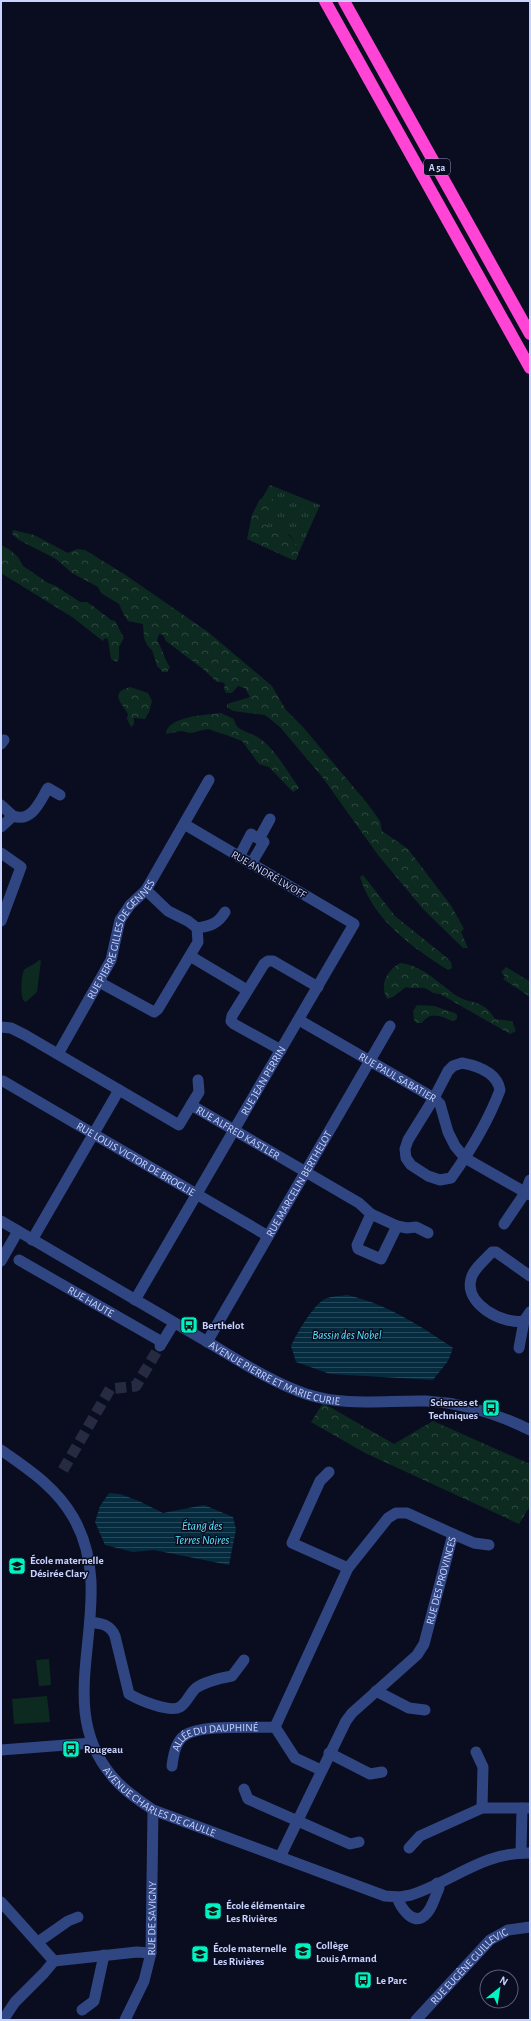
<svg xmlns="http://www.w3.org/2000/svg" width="531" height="2021" font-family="'Alegreya Sans',sans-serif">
<defs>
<pattern id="grass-tufts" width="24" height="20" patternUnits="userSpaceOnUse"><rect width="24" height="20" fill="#0d2a20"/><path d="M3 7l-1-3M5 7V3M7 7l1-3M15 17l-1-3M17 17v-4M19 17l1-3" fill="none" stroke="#2f4841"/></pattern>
<pattern id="forest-crowns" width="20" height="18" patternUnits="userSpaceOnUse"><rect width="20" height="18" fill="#0d2a20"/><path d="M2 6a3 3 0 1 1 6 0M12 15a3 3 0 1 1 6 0" fill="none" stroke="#2f4841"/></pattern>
<pattern id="water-rules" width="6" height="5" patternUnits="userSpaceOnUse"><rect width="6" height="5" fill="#042b3e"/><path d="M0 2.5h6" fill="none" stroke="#27495b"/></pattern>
</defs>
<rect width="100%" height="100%" fill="#0a0d1f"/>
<path fill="url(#grass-tufts)" d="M270,485l50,20 -21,47 -9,-17 -22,-6 -1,-4 5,-9 -10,-18z"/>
<g fill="url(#forest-crowns)">
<path d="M266,497c24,5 0,20 2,32 22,2 21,5 31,23l-3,8h-3l-46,-21 5,-24 8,-16z"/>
<path d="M13,530l21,5 34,18 9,-4 8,1 39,24 84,58 64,54 14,24 17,17 64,76 13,18 2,10 26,18 44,58 12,22 -3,3 7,16h-5l-40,-39 -45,-54 -55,-77 -43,-51 -15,-12 -32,-4 -6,-4v-3l23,-7 -5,-9 -7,-2 -6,7h-6l-2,-4 1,-5 -3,-2h-5l-14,-13 -37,-28 -3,-6 -4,-1 -2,6c6,10 7,19 13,27l-3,5h-4l-6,-6 -5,-16 -5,-5 -3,-7 -1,-14 -15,-3 -4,-6 -5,-11 -18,-11 -3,-6 -26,-14 -16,-14 -37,-19 -7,-6z"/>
<path d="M1,545l9,5 8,7 5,9 25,17 8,3 24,16h7l6,4 18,14 4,1 9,17 -5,9v11l-2,4 -6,-3 -3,-20 -3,-1 -2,3 -31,-24 -71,-44z"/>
<path d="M130,687l18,6 4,8 -3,11 -4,7 -11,-1v6l-3,3 -4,-8 1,-5c-8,-13 -18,-21 2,-27z"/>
<path d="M221,713l13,6c2,13 15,12 25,19 15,10 26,30 36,44l4,6 -6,4 -24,-25 -10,-3 -17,-23 -16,-6 -18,-6 -18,4 -9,-2 -15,3c1,-18 41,-19 55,-21z"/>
<path d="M363,875l32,41 51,41 5,5 1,6 -4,2c-36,-23 -75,-50 -88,-93z"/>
<path d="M400,963c21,2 38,19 54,31 16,12 28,3 41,25l17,2 4,10 -6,3 -70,-40c-9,0 -9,-4 -16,-6 -6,-1 -11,1 -18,-1l-13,10 -6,2c-8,-15 0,-28 13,-36z"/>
<path d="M506,967l23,14 1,16 -27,-18 2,-2 -4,-5z"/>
<path d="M417,1005l17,1 21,7 2,2v4l-5,2c-11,-5 -22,-10 -30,2h-5l-3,-3 -1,-9z"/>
<path d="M323,1403l71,41 39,-23 97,43v42l-11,18 -154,-71 -54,-31z"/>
</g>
<g fill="#0d2a20">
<path d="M39,960l2,1 -4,31 -11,10 -2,-1c-4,-4 -3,-29 1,-32 4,-3 10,-5 14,-9z"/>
<path d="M49,1659l2,26 -12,1 -3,-26z"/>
<path d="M47,1696l3,26 -36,2 -2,-25z"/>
</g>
<g fill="url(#water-rules)">
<path d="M347,1295c38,8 74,31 106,53l-5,13 -15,19 -103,-6 -34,-12 -5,-16c6,-13 22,-41 34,-47 6,-3 15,-3 22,-4z"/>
<path d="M109,1493l11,1 19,7 24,12 41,-8 29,12 3,12 -7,36 -75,-15 -21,2 -28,-7 -10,-23 5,-16z"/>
</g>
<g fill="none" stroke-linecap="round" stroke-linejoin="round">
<path stroke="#272b41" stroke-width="11" stroke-dasharray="11 5.5" stroke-linecap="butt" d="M63,1470l47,-81 26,-3 24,-40"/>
<g stroke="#304683" stroke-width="11">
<path d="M1,744l3,-4"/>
<path d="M1,805l12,11 -12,11"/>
<path d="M13,816c19,7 27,-15 35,-28l12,7"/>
<path d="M259,839l11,-20"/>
<path d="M1,853l20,14 -20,54"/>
<path d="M239,857l12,-23 13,8 -13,22"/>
<path d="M197,928c13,-2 21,-4 28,-16"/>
<path d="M190,956l57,34"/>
<path d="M99,982l55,30 4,-3 40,-67 -1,-14 -9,-7 -20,-10 -22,-21"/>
<path id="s1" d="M299,1020l135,78 6,6 8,28 7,14 10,12 65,37"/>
<path id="s2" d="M1,1027l10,1 14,7 154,90 12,-20 168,98 12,11 26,12 10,2 9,-1 12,6"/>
<path d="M281,1050l-47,-26 -3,-3 1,-5 32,-52 4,-3h5l45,26"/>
<path id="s3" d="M58,1054l53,-94 9,-40 10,-15 16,-15 63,-110"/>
<path d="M462,1063c16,3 35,9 38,27 -12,32 -29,60 -49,88l-11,2 -12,-4 -17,-11 -5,-7 -1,-9 3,-9 26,-42 14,-27 5,-5z"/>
<path id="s4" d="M3,1081l265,155"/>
<path d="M191,1105l8,-13 -1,-12"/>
<path d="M371,1214l-14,31 1,4 23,10 16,-33"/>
<path id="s5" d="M1,1221c66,39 132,78 198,116 35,20 69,44 107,57 39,13 80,6 120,7 37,2 72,13 104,29"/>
<path d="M504,1224l21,-31 5,-13"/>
<path d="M32,1240l87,-150"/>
<path id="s6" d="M19,1260l143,82"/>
<path d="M1,1261l17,-30"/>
<path d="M530,1276l-34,-24h-4c-7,8 -19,17 -21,27 -7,25 32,46 53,42l6,-9"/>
<path id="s7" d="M135,1300l219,-376 -170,-100"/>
<path id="s8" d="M207,1342l183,-316"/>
<path d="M160,1346l14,-23"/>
<path d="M519,1348l5,-27"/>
<path id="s9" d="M1,1450c28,20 55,37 72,67 50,86 -26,183 39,259 11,14 27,24 41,34l232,86 15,1 11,-2c43,-14 71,-43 119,-42"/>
<path d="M329,1472l-9,9 -28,62 56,25"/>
<path d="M453,1534l21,9 15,2"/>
<path d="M90,1622c12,2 20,2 25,14l14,58c10,6 41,19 51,13 7,-4 10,-14 16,-19 10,-7 25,-10 36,-12l12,-16"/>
<path d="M376,1691l33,17 16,2"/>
<path d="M1,1750l91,-7"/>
<path d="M476,1752l7,15 -1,41"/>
<path d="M329,1753l41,21 12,-2"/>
<path id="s10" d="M172,1766c1,-9 3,-24 12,-30 16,-12 70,-8 91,-9"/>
<path d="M244,1789l4,10 102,45 9,-2"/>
<path d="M409,1848l11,-12 62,-28h48"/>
<path d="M521,1853l1,-45"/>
<path id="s11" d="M280,1857l66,-136 6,-8 65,-58 7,-11 29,-110 -46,-21h-11l-8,5 -40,50 -73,159 20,31 26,12"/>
<path d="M397,1897c3,9 15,29 27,19 8,-6 11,-20 15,-28l-2,-5"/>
<path d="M1,1902l53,59 83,-9 14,1"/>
<path d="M38,1942l30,-21 10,-4"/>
<path d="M82,2010l12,-9 10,-46"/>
<path d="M3,2020l12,-18 29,-29 10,-12"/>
<path id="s12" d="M125,2020l19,-39 7,-28 2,-143"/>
<path id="s13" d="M416,2020l74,-80 18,-10 22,-3"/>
</g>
<g stroke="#ff44d6" stroke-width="12">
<path d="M325,1l205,367"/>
<path d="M344,1l186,333"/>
</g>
</g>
<defs>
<symbol id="bus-square" viewBox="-11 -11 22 22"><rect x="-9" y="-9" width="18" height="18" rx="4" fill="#00f4c3" stroke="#0a0d1f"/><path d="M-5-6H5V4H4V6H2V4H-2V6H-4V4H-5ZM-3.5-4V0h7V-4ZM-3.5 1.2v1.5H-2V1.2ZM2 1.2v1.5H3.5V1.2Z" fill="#111"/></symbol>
<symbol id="school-square" viewBox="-11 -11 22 22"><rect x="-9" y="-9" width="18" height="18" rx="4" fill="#00f4c3" stroke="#0a0d1f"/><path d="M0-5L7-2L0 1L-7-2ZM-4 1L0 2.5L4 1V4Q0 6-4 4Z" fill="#111"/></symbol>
</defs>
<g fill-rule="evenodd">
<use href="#bus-square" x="179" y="1315" width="20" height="20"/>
<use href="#bus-square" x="481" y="1398" width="20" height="20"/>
<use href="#school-square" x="7" y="1556" width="20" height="20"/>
<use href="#bus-square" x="61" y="1739" width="20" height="20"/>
<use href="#school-square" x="203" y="1901" width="20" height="20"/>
<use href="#school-square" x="293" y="1941" width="20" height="20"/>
<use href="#school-square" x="190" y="1944" width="20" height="20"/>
<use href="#bus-square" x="353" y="1970" width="20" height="20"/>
</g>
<g text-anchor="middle" stroke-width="3" stroke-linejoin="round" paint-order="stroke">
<rect fill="#0a0d1f" stroke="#9098bc" stroke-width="1" x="424" y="159" width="26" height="16" rx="3"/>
<g font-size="10" font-weight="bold" fill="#c9d3ff">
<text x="437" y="171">A 5a</text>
</g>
<g font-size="11" fill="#c9d3ff" stroke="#0a0d1f">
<text transform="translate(269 874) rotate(30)" y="4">RUE ANDRÉ LWOFF</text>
<text dy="4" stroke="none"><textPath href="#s3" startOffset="132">RUE PIERRE GILLES DE GENNES</textPath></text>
<text dy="4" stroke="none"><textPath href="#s1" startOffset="114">RUE PAUL SABATIER</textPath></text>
<text dy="4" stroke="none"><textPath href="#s7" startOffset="254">RUE JEAN PERRIN</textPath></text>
<text dy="4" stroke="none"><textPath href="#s2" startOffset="282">RUE ALFRED KASTLER</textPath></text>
<text dy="4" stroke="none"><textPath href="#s4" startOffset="154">RUE LOUIS VICTOR DE BROGLIE</textPath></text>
<text dy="4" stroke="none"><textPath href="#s8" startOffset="183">RUE MARCELIN BERTHELOT</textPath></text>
<text dy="4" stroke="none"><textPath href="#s6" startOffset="83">RUE HAUTE</textPath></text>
<text dy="4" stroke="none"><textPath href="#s5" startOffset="314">AVENUE PIERRE ET MARIE CURIE</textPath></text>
<text dy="4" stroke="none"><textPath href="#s11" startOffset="327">RUE DES PROVINCES</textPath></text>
<text dy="4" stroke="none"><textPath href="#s10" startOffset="62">ALLÉE DU DAUPHINÉ</textPath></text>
<text dy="4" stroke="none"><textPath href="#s9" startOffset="423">AVENUE CHARLES DE GAULLE</textPath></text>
<text dy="4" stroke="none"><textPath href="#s12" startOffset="107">RUE DE SAVIGNY</textPath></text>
<text dy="4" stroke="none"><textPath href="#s13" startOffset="76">RUE EUGÈNE GUILLEVIC</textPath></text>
</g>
<g font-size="11" font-weight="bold" fill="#c9d3ff" stroke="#0a0d1f" text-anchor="start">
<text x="202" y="1329">Berthelot</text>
<text x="478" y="1406" text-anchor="end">Sciences et<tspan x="478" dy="13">Techniques</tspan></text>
<text x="30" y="1564">École maternelle<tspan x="30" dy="13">Désirée Clary</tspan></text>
<text x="84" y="1753">Rougeau</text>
<text x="226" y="1909">École élémentaire<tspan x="226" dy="13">Les Rivières</tspan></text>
<text x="316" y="1949">Collège<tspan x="316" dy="13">Louis Armand</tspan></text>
<text x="213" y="1952">École maternelle<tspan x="213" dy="13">Les Rivières</tspan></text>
<text x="376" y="1984">Le Parc</text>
</g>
<g font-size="12" font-style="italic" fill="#57e4ff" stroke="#0a0d1f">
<text x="347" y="1339">Bassin des Nobel</text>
<text x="202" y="1530">Étang des<tspan x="202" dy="14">Terres Noires</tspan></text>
</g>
</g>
<rect width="531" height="2021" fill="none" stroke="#c9d3ff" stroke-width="4"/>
<g transform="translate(499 1989) rotate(30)"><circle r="19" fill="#0a0d1f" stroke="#565c79"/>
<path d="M0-3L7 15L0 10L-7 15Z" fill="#00f4c3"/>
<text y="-6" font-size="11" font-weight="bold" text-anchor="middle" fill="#c9d3ff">N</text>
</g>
</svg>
